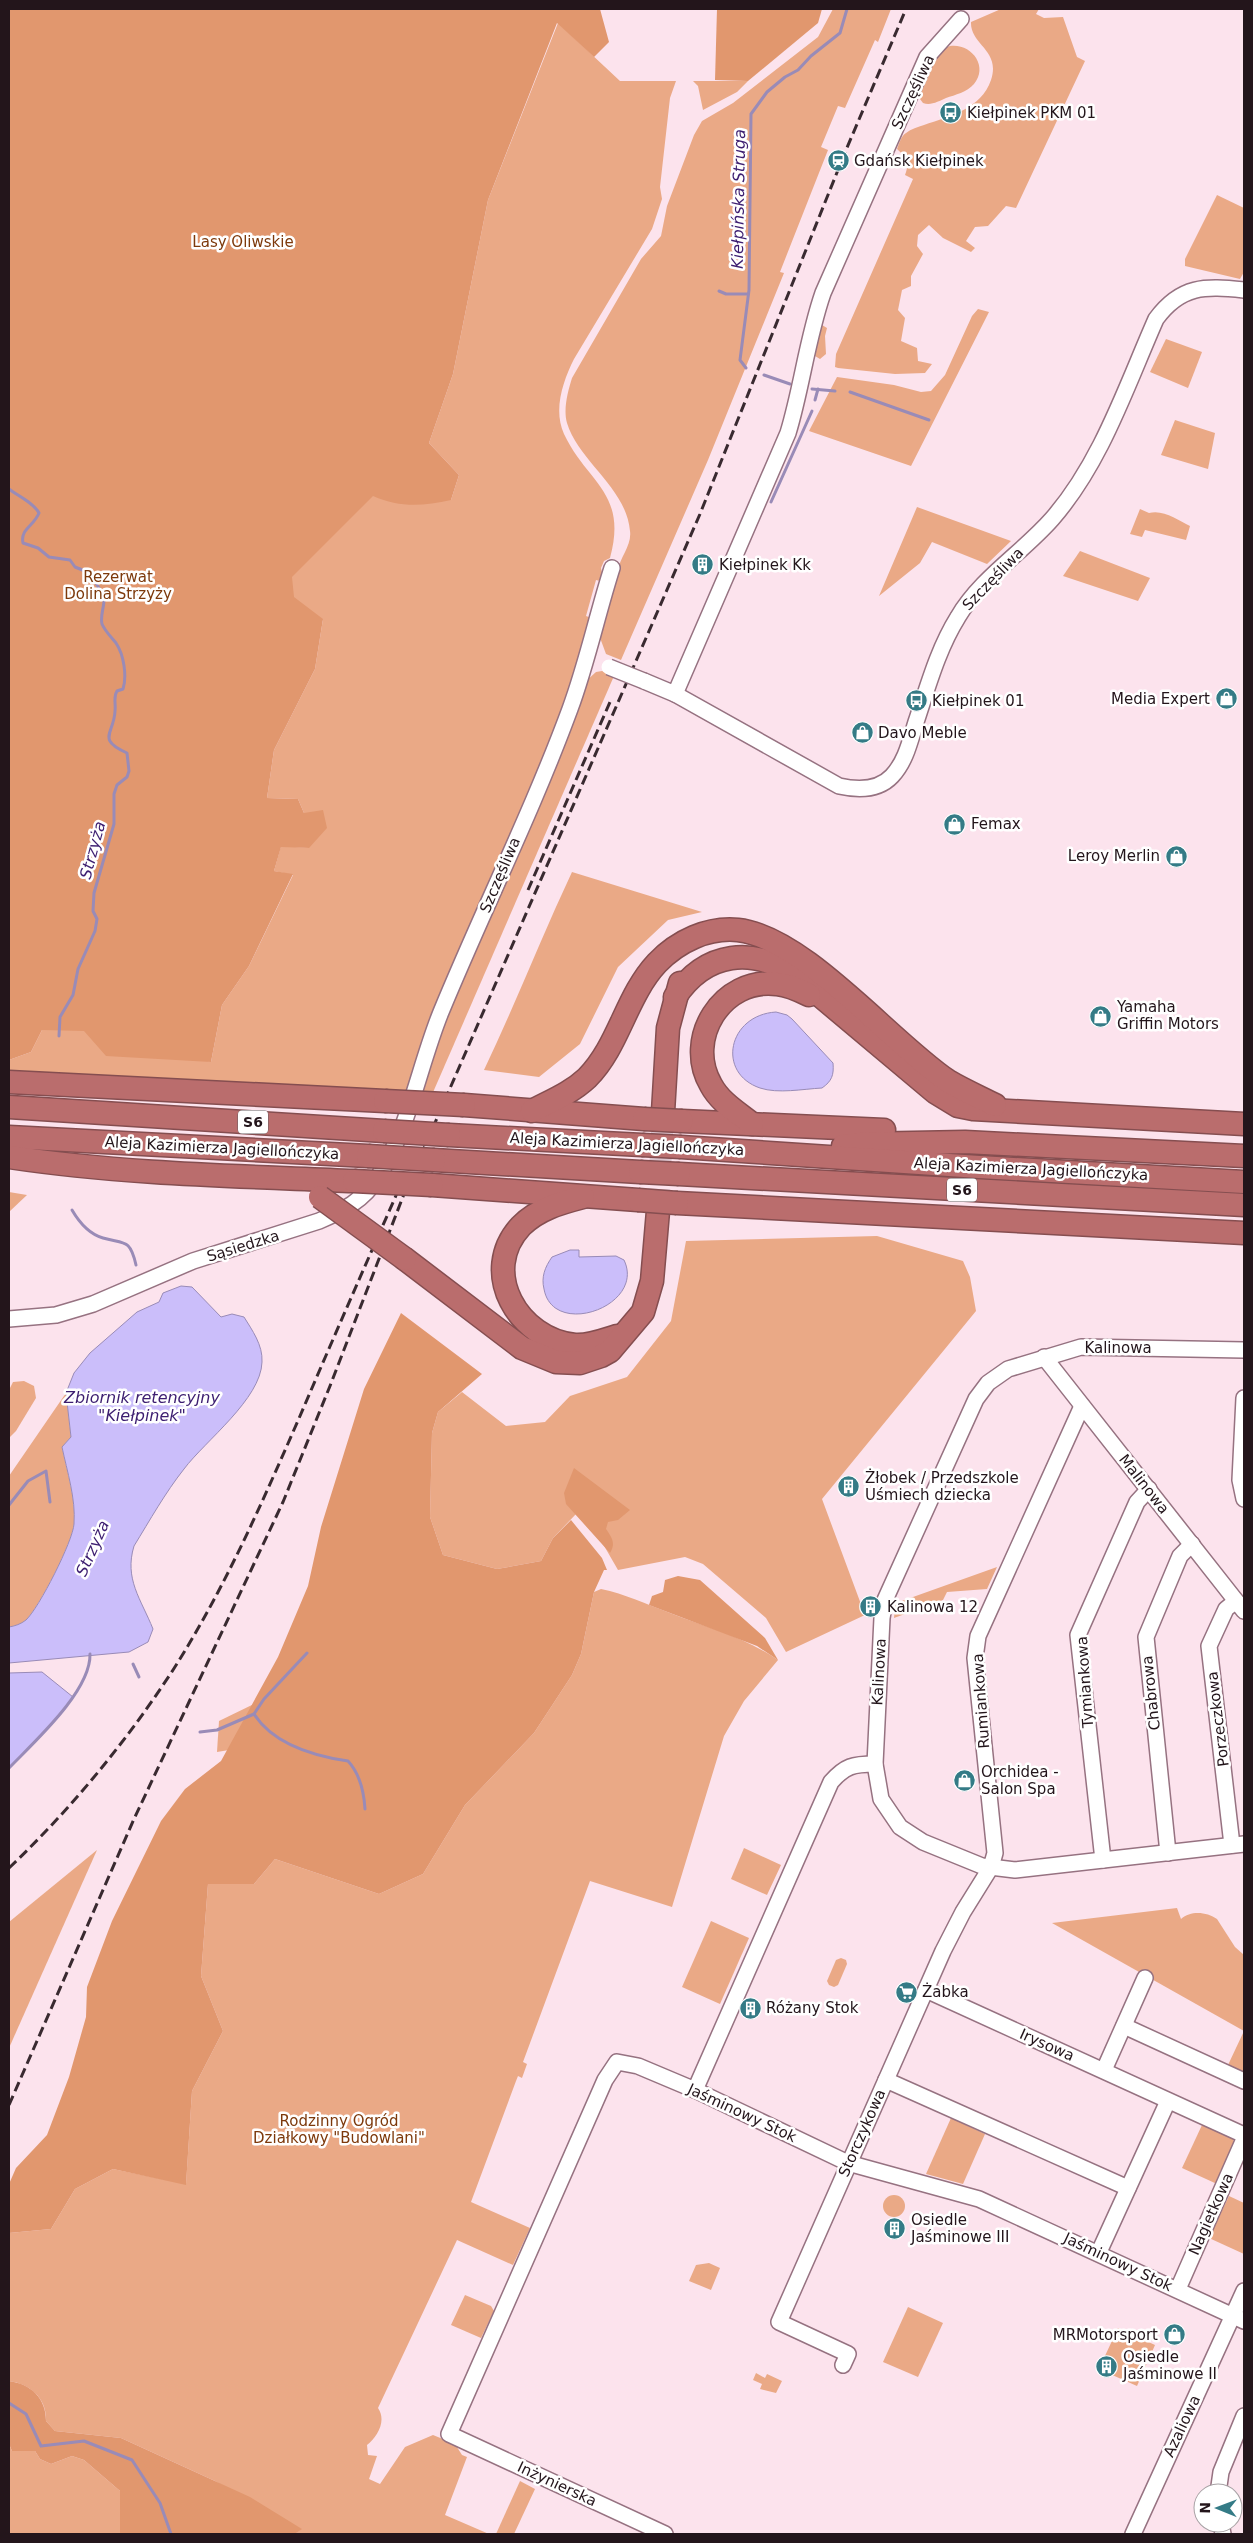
<svg xmlns="http://www.w3.org/2000/svg" width="1253" height="2543" font-family="'DejaVu Sans',sans-serif">
<rect width="100%" height="100%" fill="#fce3ed"/>
<g fill="#eaa986" fill-rule="evenodd">
<path d="M833,9h58l-13,33 -3,-2 -30,68 -7,-2 -17,41 7,3 -48,122 4,1 -76,187 -87,200 -15,-6 -7,-19 19,-65c2,-13 14,-25 12,-39 -4,-44 -51,-69 -63,-108 -4,-14 1,-32 5,-45l69,-119 20,-23 6,-30 27,-71 8,-14 31,-18 85,-66z"/>
<path d="M1001,9h38l-3,5 8,4 19,-1 14,40 8,4 -69,147 -10,-2 -18,20 -13,1 -9,14 9,7 -4,4 -28,-14 -14,-13 -11,10 -1,11 6,8 -12,22v10l-9,4 -4,20 7,8 -4,23 16,7 1,13 14,3 -7,9 -30,1 -57,-6 -3,-1 1,-13 77,-175 -8,-4c5,-14 2,-17 -8,-26 2,-5 4,-13 9,-16 5,-4 12,-6 18,-8 26,-9 57,-16 67,-45 10,-30 -21,-35 -20,-58z"/>
<path d="M558,23l62,58h56l-6,17 -10,89 2,12 -10,30 -78,130c-11,22 -21,51 -10,75 23,49 64,58 46,124l-6,3 -3,7 3,14 -8,-2 -10,36 8,3 -24,76 -159,401 -402,-21v-15l22,-8 11,-22h13l-46,-239 260,-394 182,103 8,-25 -30,-32 24,-69 35,-174zM323,619l-8,50 -41,81 -7,48 31,1 6,14 5,35 -28,-2 -7,25 19,4 -44,91 -27,39 -11,57 -100,-27z"/>
<path d="M950,46c21,-3 39,20 24,38 -7,8 -19,11 -28,14 -7,3 -15,8 -23,5l-6,-8c8,-17 14,-43 33,-49z"/>
<path d="M693,81h55l-11,11 -34,18 -5,-24z"/>
<path d="M1217,195l27,13v64l-4,7 -55,-13v-7z"/>
<path d="M978,309l11,3 -78,154 -102,-35 28,-54 57,8 27,7 10,-1 14,-16 27,-59z"/>
<path d="M822,325l5,3 -2,8 1,18 -6,5 -5,-3z"/>
<path d="M1166,339l36,13 -14,36 -38,-16z"/>
<path d="M1175,420l40,13 -7,36 -47,-14z"/>
<path d="M917,507l94,34 -24,23 -55,-22 -12,21 -41,33z"/>
<path d="M1140,509l9,4c14,-4 29,7 41,13l-4,14 -41,-10 -3,7 -12,-3z"/>
<path d="M1080,551l70,27 -12,23 -75,-25z"/>
<path d="M602,671l12,5 -183,421 -11,-1 11,-46 154,-368 11,-10z"/>
<path d="M572,872l130,40 -34,8 -50,47 -38,77 -41,33 -55,-7c31,-65 57,-132 88,-198z"/>
<path d="M9,1192l18,3 -18,17z"/>
<path d="M877,1236l86,25 7,16 6,34 -154,188 43,116 -79,37 -20,-34 -63,-54 -18,-7 -67,13 -15,-26 -27,-30 -23,24 -12,23 -44,8 -54,-14 -13,-38 2,-84 6,-21 24,-20 44,34 39,-4 25,-26 57,-19 44,-56 15,-80z"/>
<path d="M24,1381l10,5 2,12 -20,33 -7,7v-48l4,-8z"/>
<path d="M66,1393l5,44 -9,10c5,25 14,52 12,77 -1,17 -35,84 -48,96 -5,4 -11,6 -17,7v-151z"/>
<path d="M997,1567l-10,22 -40,3 -4,8 -49,18 2,-19 3,3z"/>
<path d="M601,1589c24,5 45,15 69,24 36,14 75,24 108,47l-34,41 -20,35 -52,171 -82,-26 -67,181 4,2 -5,14 -4,-2 -2,5 -45,121 59,26 -17,37 -56,-25 -79,168c9,13 -1,29 -11,37l1,10 9,1 -8,23 11,5 25,-37 28,-12 22,9 7,11 5,2 -22,58 44,19h-194l6,-5 -86,-48 -94,-43 -66,-7 -9,-10c1,-23 -16,-37 -37,-40v-148l42,-4 24,-40 38,-20 73,15 6,-93 31,-60 -22,-55 7,-92h46l21,-25 104,35 44,-20 42,-69 69,-72 38,-58 9,-21 13,-62z"/>
<path d="M264,1699l-29,50 -18,3 2,-31z"/>
<path d="M744,1848l37,17 -14,30 -36,-16z"/>
<path d="M97,1850l-88,198v-126z"/>
<path d="M1177,1908l4,11c10,-9 26,-7 36,0l18,28 9,8v118l-16,-8 16,-34 -192,-108z"/>
<path d="M711,1921l38,17 -29,66 -38,-17z"/>
<path d="M841,1958l5,2 1,4 -9,21 -4,2 -5,-2 -2,-4 9,-21z"/>
<path d="M951,2118l34,16 -22,50 -37,-10z"/>
<path d="M1202,2125l31,14 2,5 -18,40 -35,-16z"/>
<circle cx="894" cy="2206" r="11"/>
<path d="M1229,2196l15,7v51l-35,-16z"/>
<path d="M709,2263l11,5 -9,22 -22,-9 7,-16z"/>
<path d="M465,2295l26,11 3,5 -13,27 -30,-13z"/>
<path d="M908,2307l35,16 -25,54 -35,-15z"/>
<path d="M1118,2328l37,17 -18,41 -27,-12 5,-11 -11,-5z"/>
<path d="M756,2373l9,5 2,-4 15,7 -6,12 -16,-4 2,-5 -9,-4z"/>
<path d="M9,2444l3,7h23l5,8 11,5 21,-8 12,4 36,31v43h-111z"/>
<path d="M520,2481l15,8 -21,45h-18z"/>
</g>
<g fill="#e1976e">
<path d="M9,9h591l9,33 -15,15 -37,-34 -69,177 -35,174 -24,69 30,32 -8,25c-28,6 -51,8 -78,-4l-81,81 2,20 29,22 -8,50 -41,81 -7,48 31,1 6,14 19,-3 4,18 -18,20 -28,-1 -7,24 19,3 -44,92 -27,39 -11,57 -105,-6 -22,-25 -42,-1 -11,22 -22,8z"/>
<path d="M717,9h105l-4,14 -70,58 -33,-1z"/>
<path d="M401,1313l81,61 -44,38 -6,21 -2,84 13,38 54,14 44,-8 12,-23 18,-18 31,38 5,12h-3l-10,22 -13,62 -9,21 -38,58 -69,72 -42,69 -44,20 -104,-35 -21,25h-46l-7,92 22,55 -31,60 -6,94 -73,-16 -38,20 -24,40 -42,4v-49l7,-16 31,-33 22,-58 17,-60 1,-30 25,-66 49,-100 24,-32 36,-28 57,-104 30,-71 13,-59 43,-138z"/>
<path d="M574,1468l56,42 -12,10 -10,2 -2,7c6,9 10,14 4,24l-44,-49 -2,-11z"/>
<path d="M678,1576l22,4 65,58 13,22 -21,-14 -108,-41 3,-9 11,-4 2,-12z"/>
<path d="M9,2381c22,3 37,17 37,40l9,10 66,7 129,59 52,32 -7,5h-175v-43l-36,-31 -12,-4 -21,8 -11,-5 -5,-8h-23l-3,-7z"/>
</g>
<g fill="#cbbefa" stroke="#998bb7">
<path d="M776,1012l11,3 5,4 41,44c1,12 -1,18 -11,25 -19,1 -44,6 -62,0 -44,-15 -32,-73 16,-76z"/>
<path d="M570,1250h9v7l37,-1 8,4c22,46 -71,79 -80,29 -3,-12 1,-22 8,-32z"/>
<path d="M181,1286l11,1 29,30 11,-3 12,3c8,13 19,28 18,45 -1,37 -57,79 -78,107 -19,24 -34,51 -50,77 -10,33 7,53 19,83l-5,13 -19,10 -120,11v-36c6,-1 12,-3 17,-7 13,-12 47,-79 48,-96 2,-25 -7,-53 -12,-77l9,-10 -5,-44 8,-20 16,-20 47,-41 22,-10 4,-9z"/>
<path d="M42,1672l31,25 -14,19 -50,52v-95z"/>
</g>
<g fill="none" stroke-linecap="round" stroke-linejoin="round">
<g stroke="#998bb7" stroke-width="3">
<path d="M719,291l7,3h22"/>
<path d="M746,368l-6,-8 9,-70 2,-176 16,-22 18,-15 13,-7 13,-14 29,-23 7,-24"/>
<path d="M764,375l26,9"/>
<path d="M812,389l23,2"/>
<path d="M850,392l79,28"/>
<path d="M815,400l3,-11"/>
<path d="M9,489c9,7 25,14 30,24 -5,13 -19,16 -16,30l15,5 11,9 21,3 5,7 15,6c4,10 13,17 14,27 0,8 -4,16 -2,24 3,7 9,13 14,19 8,12 11,33 7,46l-6,2c-4,6 -1,12 -2,20 -1,23 -19,28 12,42l2,18 -2,6 -10,8 -3,9v30l-20,69 -1,18 4,8 -2,12 -17,38 -5,26 -13,22 -1,19"/>
<path d="M771,502l41,-91"/>
<path d="M72,1210c7,12 17,24 31,28 21,6 27,0 33,27"/>
<path d="M9,1505l19,-24 18,-10 4,31"/>
<path d="M133,1664l6,13"/>
<path d="M254,1714c20,31 60,42 94,47 11,12 16,31 17,48"/>
<path d="M200,1732l17,-2 37,-16 10,-15 43,-46"/>
<path d="M9,1768c25,-26 82,-77 81,-114"/>
<path d="M9,2403l17,11 15,32 43,-5 48,19 28,43 11,31"/>
</g>
<path stroke="#dbc4ce" stroke-width="22" stroke-dasharray="22 11" stroke-linecap="butt" d="M658,1211l5,-99"/>
<defs>
<g id="minor">
<path d="M644,681l31,13 164,92c18,4 39,5 53,-10 14,-15 18,-35 24,-54 12,-36 22,-73 42,-105 23,-39 64,-64 94,-98 49,-56 74,-132 104,-200 25,-34 49,-33 88,-29"/>
<path d="M675,694l113,-261c14,-46 19,-94 35,-140l104,-236 34,-38"/>
<path d="M9,1319l47,-4 37,-11 100,-43 126,-40c24,-10 45,-21 59,-44 32,-51 41,-111 63,-165 42,-102 91,-200 129,-303 17,-46 27,-94 42,-141"/>
<path d="M1244,1350l-163,-3 -73,22 -20,14 -12,16 -91,201 -3,18 -7,146 6,35 19,28 23,15 59,24 33,4 229,-26"/>
<path d="M1044,1357l200,254"/>
<path d="M1244,1398l-4,82 4,19"/>
<path d="M1232,1845l-23,-199 17,-37 10,-8"/>
<path d="M1168,1853l-22,-216 34,-81 12,-12"/>
<path d="M1103,1860l-25,-225 59,-133 12,-13"/>
<path d="M926,1990l318,145"/>
<path d="M1124,2026l120,55"/>
<path d="M1104,2070l41,-92"/>
<path d="M886,2080l242,108"/>
<path d="M695,2090l136,-308c14,-16 22,-18 44,-18"/>
<path d="M1099,2252l69,-151"/>
<path d="M1178,2289l66,-150"/>
<path d="M843,2365l5,-11 -69,-32 164,-371 20,-39 28,-45 4,-14 -20,-195 3,-22 104,-230"/>
<path d="M1218,2493l3,-21 23,-56"/>
<path d="M1221,2523l2,11"/>
<path d="M665,2534l-216,-100 156,-354 12,-18 21,4 57,24 153,73 131,36 265,122"/>
<path d="M1133,2534l111,-243"/>
</g>
<g id="highway">
<path d="M675,997c31,-46 78,-51 123,-20l137,115 23,14 15,3 271,15"/>
<path d="M9,1082l376,19"/>
<path d="M464,1105l180,14"/>
<path d="M9,1107l375,24"/>
<path d="M532,1111c19,-10 39,-18 55,-33 32,-32 39,-82 70,-115 21,-22 51,-36 81,-33 66,7 153,113 210,151 15,9 31,16 47,24"/>
<path d="M663,1112l5,-84 12,-45"/>
<path d="M682,1121l202,9"/>
<path d="M752,1124c-15,-12 -32,-22 -41,-39 -27,-46 11,-108 66,-101 12,1 22,6 32,11"/>
<path d="M449,1135l193,10"/>
<path d="M9,1137l359,19"/>
<path d="M843,1146l17,-2 105,-2 279,14"/>
<path d="M681,1147l298,20 265,15"/>
<path d="M9,1157c113,17 230,19 345,24"/>
<path d="M434,1160l206,12"/>
<path d="M679,1174l565,31"/>
<path d="M432,1185l206,15"/>
<path d="M583,1197c-23,6 -45,12 -62,29 -43,46 -2,114 54,119 14,1 29,-5 42,-9"/>
<path d="M677,1203l567,30"/>
<path d="M405,1259l117,89 34,14 24,1 21,-7 9,-5 33,-39 9,-31 6,-70"/>
</g>
</defs>
<use href="#minor" stroke="#967281" stroke-width="18"/>
<use href="#highway" stroke="#854e50" stroke-width="25"/>
<use href="#minor" stroke="#fff" stroke-width="15"/>
<use href="#highway" stroke="#ba6d6d" stroke-width="22"/>
<g stroke="#392a30" stroke-width="3" stroke-dasharray="10 5" stroke-linecap="butt">
<path d="M528,890l82,-188"/>
<path d="M9,1868c62,-59 117,-126 164,-198 51,-80 89,-167 127,-254 32,-75 65,-150 98,-225"/>
<path d="M9,2105l125,-286 149,-317 47,-116 74,-192 296,-680 146,-364 60,-141"/>
</g>
<defs>
<path id="minor-bridge" d="M609,667l35,14"/>
<g id="highway-bridge">
<path d="M385,1101l79,4"/>
<path d="M644,1119l38,2"/>
<path d="M384,1131l65,4"/>
<path d="M642,1145l39,2"/>
<path d="M368,1156l66,4"/>
<path d="M640,1172l39,2"/>
<path d="M354,1181l78,4"/>
<path d="M320,1197l85,62"/>
<path d="M638,1200l39,3"/>
</g>
</defs>
<use href="#minor-bridge" stroke="#967281" stroke-width="18" stroke-linecap="butt"/>
<use href="#highway-bridge" stroke="#854e50" stroke-width="25" stroke-linecap="butt"/>
<use href="#minor-bridge" stroke="#fff" stroke-width="15"/>
<use href="#highway-bridge" stroke="#ba6d6d" stroke-width="22"/>
</g>
<defs>
<symbol id="bus-disc" viewBox="-11 -11 22 22"><circle r="9.5" fill="#347b86" stroke="#fff"/><path d="M-5-6H5V4H4V6H2V4H-2V6H-4V4H-5ZM-3.5-4V0h7V-4ZM-3.5 1.2v1.5H-2V1.2ZM2 1.2v1.5H3.5V1.2Z" fill="#fff"/></symbol>
<symbol id="station-disc" viewBox="-11 -11 22 22"><circle r="9.5" fill="#347b86" stroke="#fff"/><path d="M-3-6H3Q5-6 5-4V2Q5 4 3 4L4.5 6H3L1.5 4h-3L-3 6H-4.5L-3 4Q-5 4-5 2V-4Q-5-6-3-6ZM-3.5-4v3h7v-3ZM-3.5 1v1.5H-2V1ZM2 1v1.5H3.5V1Z" fill="#fff"/></symbol>
<symbol id="building-disc" viewBox="-11 -11 22 22"><circle r="9.5" fill="#347b86" stroke="#fff"/><path d="M-4-6H4V6H1V3H-1V6H-4ZM-2.5-4.3h1.7v1.8h-1.7ZM.8-4.3h1.7v1.8H.8ZM-2.5-1h1.7V.8h-1.7ZM.8-1h1.7V.8H.8Z" fill="#fff"/></symbol>
<symbol id="shop-disc" viewBox="-11 -11 22 22"><circle r="9.5" fill="#347b86" stroke="#fff"/><path d="M-5-2.5h2.3a2.7 3.5 0 0 1 5.4 0H5L5.5 6h-11ZM-1.5-2.5h3a1.5 2.3 0 0 0-3 0Z" fill="#fff"/></symbol>
<symbol id="supermarket-disc" viewBox="-11 -11 22 22"><circle r="9.5" fill="#347b86" stroke="#fff"/><path d="M-6-5.5h2.5l.6 2H6L4.5 2H-2.5L-4.4-4H-6ZM-1.5 3.2a1.3 1.3 0 1 0 .1 0ZM3 3.2a1.3 1.3 0 1 0 .1 0Z" fill="#fff"/></symbol>
</defs>
<g fill-rule="evenodd">
<use href="#bus-disc" x="938" y="100" width="25" height="25"/>
<use href="#station-disc" x="826" y="148" width="25" height="25"/>
<use href="#building-disc" x="690" y="552" width="25" height="25"/>
<use href="#shop-disc" x="1214" y="686" width="25" height="25"/>
<use href="#bus-disc" x="904" y="688" width="25" height="25"/>
<use href="#shop-disc" x="850" y="720" width="25" height="25"/>
<use href="#shop-disc" x="942" y="812" width="25" height="25"/>
<use href="#shop-disc" x="1164" y="844" width="25" height="25"/>
<use href="#shop-disc" x="1088" y="1004" width="25" height="25"/>
<use href="#building-disc" x="836" y="1474" width="25" height="25"/>
<use href="#building-disc" x="858" y="1594" width="25" height="25"/>
<use href="#shop-disc" x="952" y="1768" width="25" height="25"/>
<use href="#supermarket-disc" x="894" y="1980" width="25" height="25"/>
<use href="#building-disc" x="738" y="1996" width="25" height="25"/>
<use href="#building-disc" x="882" y="2216" width="25" height="25"/>
<use href="#shop-disc" x="1162" y="2322" width="25" height="25"/>
<use href="#building-disc" x="1094" y="2354" width="25" height="25"/>
</g>
<g text-anchor="middle" stroke-width="5" stroke-linejoin="round" paint-order="stroke">
<g fill="#fff" stroke="#655b5f" stroke-width="1">
<rect x="238" y="1110.5" width="30" height="23" rx="4"/>
<rect x="947" y="1178.5" width="30" height="23" rx="4"/>
</g>
<g font-size="14" font-weight="bold" fill="#23151b">
<text x="253" y="1127">S6</text>
<text x="962" y="1195">S6</text>
</g>
<g font-size="15" fill="#23151b" stroke="#fff">
<text transform="translate(913 92) rotate(-65)" y="5">Szczęśliwa</text>
<text transform="translate(993 579) rotate(-46)" y="5">Szczęśliwa</text>
<text transform="translate(500 875) rotate(-67)" y="5">Szczęśliwa</text>
<text transform="translate(627 1144) rotate(3)" y="5">Aleja Kazimierza Jagiellończyka</text>
<text transform="translate(222 1148) rotate(3)" y="5">Aleja Kazimierza Jagiellończyka</text>
<text transform="translate(1031 1169) rotate(3)" y="5">Aleja Kazimierza Jagiellończyka</text>
<text transform="translate(243 1246) rotate(-17)" y="5">Sąsiedzka</text>
<text x="1118" y="1353">Kalinowa</text>
<text transform="translate(1144 1484) rotate(52)" y="5">Malinowa</text>
<text transform="translate(879 1672) rotate(-87)" y="5">Kalinowa</text>
<text transform="translate(1085 1682) rotate(-94)" y="5">Tymiankowa</text>
<text transform="translate(1151 1693) rotate(-96)" y="5">Chabrowa</text>
<text transform="translate(981 1701) rotate(-94)" y="5">Rumiankowa</text>
<text transform="translate(1218 1719) rotate(-97)" y="5">Porzeczkowa</text>
<text transform="translate(1047 2045) rotate(24)" y="5">Irysowa</text>
<text transform="translate(742 2113) rotate(25)" y="5">Jaśminowy Stok</text>
<text transform="translate(862 2133) rotate(-66)" y="5">Storczykowa</text>
<text transform="translate(1211 2214) rotate(-66)" y="5">Nagietkowa</text>
<text transform="translate(1118 2262) rotate(25)" y="5">Jaśminowy Stok</text>
<text transform="translate(1182 2426) rotate(-65)" y="5">Azaliowa</text>
<text transform="translate(557 2484) rotate(25)" y="5">Inżynierska</text>
</g>
<g font-size="15" fill="#23151b" stroke="#fff" text-anchor="start">
<text x="967" y="118">Kiełpinek PKM 01</text>
<text x="854" y="166">Gdańsk Kiełpinek</text>
<text x="719" y="570">Kiełpinek Kk</text>
<text x="1210" y="704" text-anchor="end">Media Expert</text>
<text x="932" y="706">Kiełpinek 01</text>
<text x="878" y="738">Davo Meble</text>
<text x="971" y="829">Femax</text>
<text x="1160" y="861" text-anchor="end">Leroy Merlin</text>
<text x="1117" y="1012">Yamaha<tspan x="1117" dy="17">Griffin Motors</tspan></text>
<text x="865" y="1483">Żłobek / Przedszkole<tspan x="865" dy="17">Uśmiech dziecka</tspan></text>
<text x="887" y="1612">Kalinowa 12</text>
<text x="981" y="1777">Orchidea -<tspan x="981" dy="17">Salon Spa</tspan></text>
<text x="922" y="1997">Żabka</text>
<text x="766" y="2013">Różany Stok</text>
<text x="911" y="2225">Osiedle<tspan x="911" dy="17">Jaśminowe III</tspan></text>
<text x="1158" y="2340" text-anchor="end">MRMotorsport</text>
<text x="1123" y="2362">Osiedle<tspan x="1123" dy="17">Jaśminowe II</tspan></text>
</g>
<g font-size="15" fill="#7d390b" stroke="#fff">
<text x="243" y="247">Lasy Oliwskie</text>
<text x="118" y="582">Rezerwat<tspan x="118" dy="17">Dolina Strzyży</tspan></text>
<text x="339" y="2126">Rodzinny Ogród<tspan x="339" dy="17">Działkowy "Budowlani"</tspan></text>
</g>
<g font-size="16" font-style="italic" fill="#3c1d70" stroke="#fff">
<text transform="translate(738 199) rotate(-89)" y="6">Kiełpińska Struga</text>
<text transform="translate(92 850) rotate(-75)" y="6">Strzyża</text>
<text x="142" y="1403">Zbiornik retencyjny<tspan x="142" dy="18">"Kiełpinek"</tspan></text>
<text transform="translate(92 1548) rotate(-66)" y="6">Strzyża</text>
</g>
</g>
<rect width="1253" height="2543" fill="none" stroke="#23151b" stroke-width="20"/>
<g transform="translate(1218 2508) rotate(271)"><circle r="24" fill="#ffffff" stroke="#a7a1a4"/>
<path d="M0-4L9 19L0 12L-9 19Z" fill="#347b86"/>
<text y="-8" font-size="14" font-weight="bold" text-anchor="middle" fill="#23151b">N</text>
</g>
</svg>
